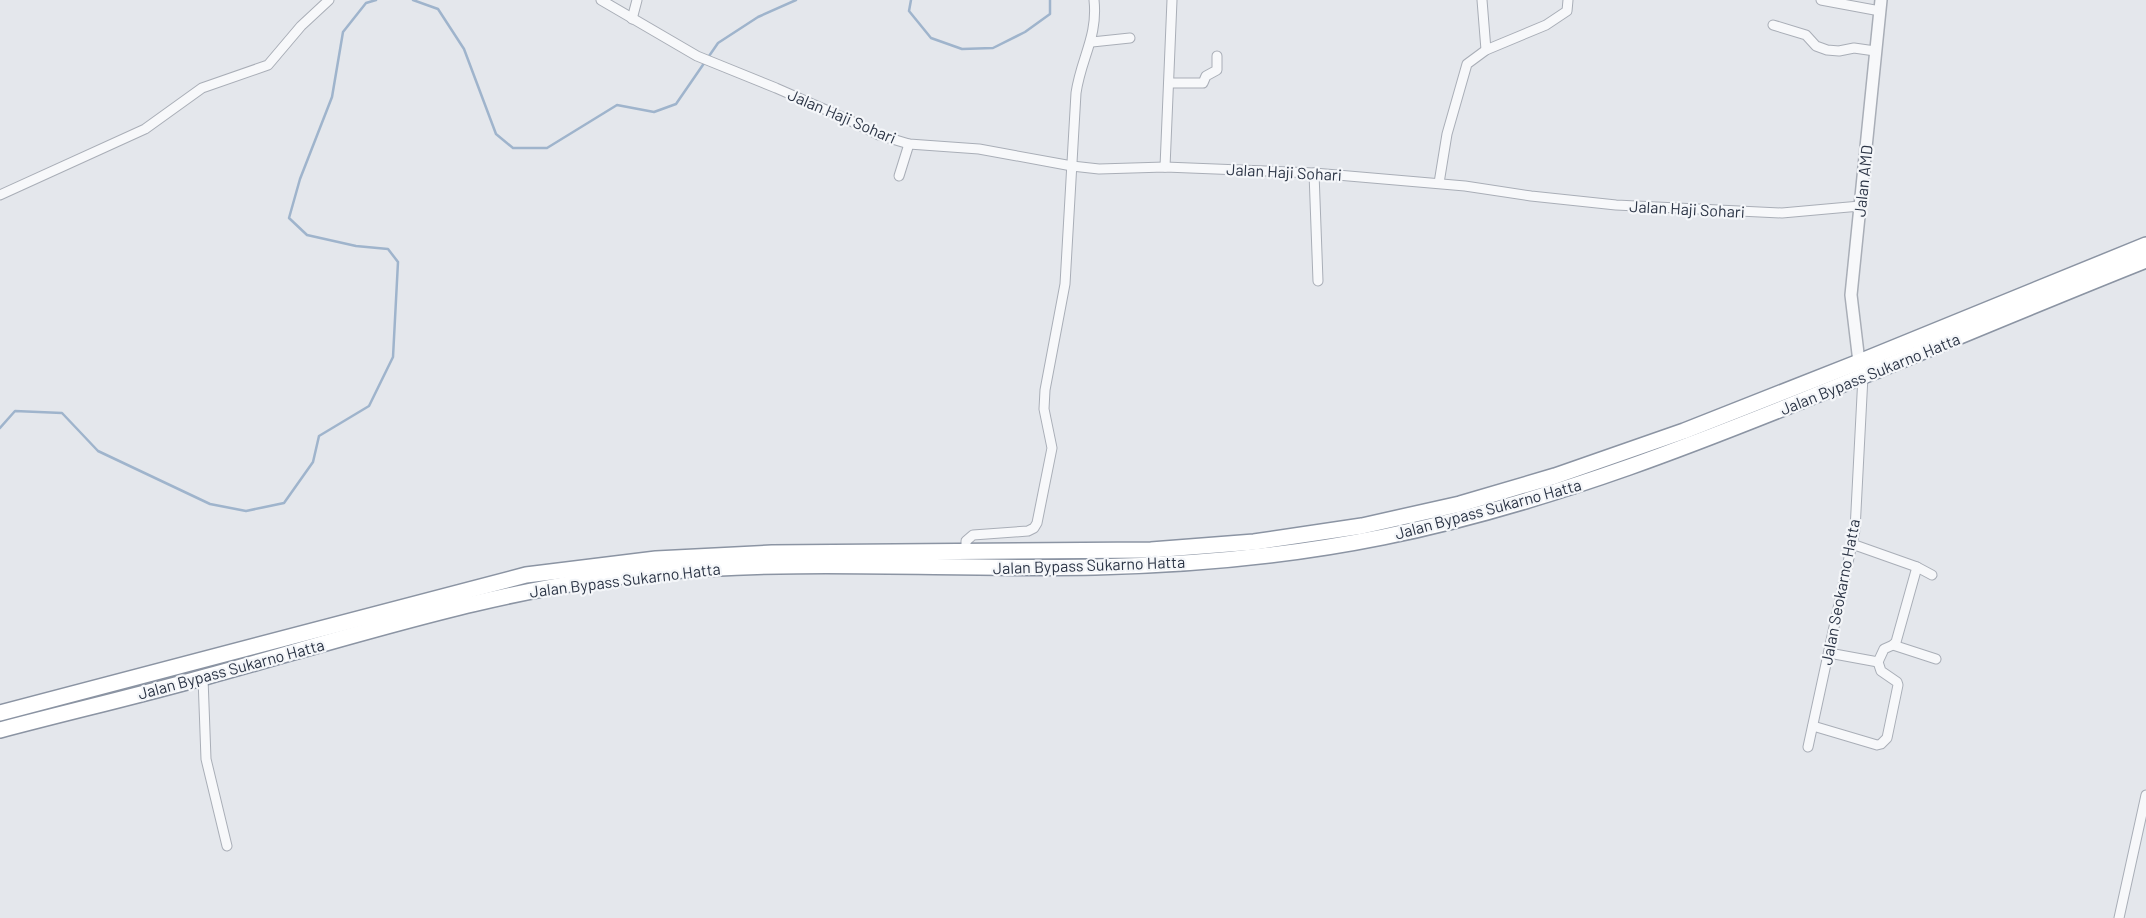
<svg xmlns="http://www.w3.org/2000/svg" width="2146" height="918" font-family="Barlow,sans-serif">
<rect width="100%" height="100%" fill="#e4e7ec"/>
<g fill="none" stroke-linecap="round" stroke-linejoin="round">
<g stroke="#9fb4cc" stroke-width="2.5">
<path d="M413,0l25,9 26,40 32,85 17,14h34l70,-43 37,7 22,-8 42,-61 40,-26 38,-17"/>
<path d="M911,0l-2,11 22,27 31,11 31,-1 32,-16 25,-18v-14"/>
<path d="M0,428l15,-17 47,2 36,38 112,53 36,7 38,-8 29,-41 6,-26 50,-30 24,-49 5,-95 -10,-13 -32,-3 -49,-11 -18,-17 11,-39 32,-82 11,-65 23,-29 10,-3"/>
</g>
<defs>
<g id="minor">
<path d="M601,0l96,56 79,32 73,32 30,15 30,9 70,5 93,17 27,3 66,-2 149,6 151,13 66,10 85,9 166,8 78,-7"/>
<path d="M1482,0l4,50"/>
<path d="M1821,0l59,11"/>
<path d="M632,19l5,-19"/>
<path d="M1773,25l33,10 10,11 11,4 12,1 15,-3 21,3"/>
<path d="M1092,42l38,-4"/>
<path d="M1169,83h34l3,-7 11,-6v-14"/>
<path d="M1165,167l7,-167"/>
<path d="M1314,173l4,108"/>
<path d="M899,176l10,-32"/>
<path d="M1439,183l8,-49 20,-70 19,-14 60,-25 21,-14 1,-11"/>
<path d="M0,195l145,-66 57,-41 66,-23 33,-39 28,-26"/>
<path d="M1852,544l65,23 15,8"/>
<path d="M966,551v-10l7,-6 55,-4 6,-3 3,-5 15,-75 -8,-39 1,-19 20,-106 11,-191c5,-35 22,-56 18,-93"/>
<path d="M1893,645l43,14"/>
<path d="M1829,653l49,9 6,-13 9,-4 3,-3 21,-75"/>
<path d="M203,678l3,81 21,87"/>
<path d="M1813,726l64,19 4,-1 6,-6 11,-53 -1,-3 -16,-11 -3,-9"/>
<path d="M1808,747l47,-217 8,-154"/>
<path d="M2119,918l27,-123"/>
</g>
<path id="tertiary" d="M1859,362l-8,-67 30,-295"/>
<g id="trunk">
<path d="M0,713l526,-138 130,-16 116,-6 379,-3 103,-8 108,-16 98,-22 95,-28 129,-45 175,-69 287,-117"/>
<path d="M0,730c68,-18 137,-34 205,-53 150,-41 299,-91 455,-105 145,-13 290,-2 435,-5 95,-2 194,-11 288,-30 168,-34 326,-98 485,-163 92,-38 185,-77 278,-114"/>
</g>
</defs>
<use href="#minor" stroke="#a9aeb7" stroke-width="11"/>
<use href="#tertiary" stroke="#a9aeb7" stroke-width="14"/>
<use href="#trunk" stroke="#8b94a3" stroke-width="18"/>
<use href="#minor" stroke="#f7f8fa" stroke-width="9"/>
<use href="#tertiary" stroke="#f7f8fa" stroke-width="11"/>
<use href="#trunk" stroke="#fff" stroke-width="15"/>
</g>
<g text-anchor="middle" stroke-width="4.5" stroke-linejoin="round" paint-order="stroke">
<g font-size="16" fill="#2b3445" stroke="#f4f6f9">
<text transform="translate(842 116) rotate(23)" y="6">Jalan Haji Sohari</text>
<text transform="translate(1284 172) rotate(3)" y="6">Jalan Haji Sohari</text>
<text transform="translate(1863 181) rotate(-84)" y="6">Jalan AMD</text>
<text transform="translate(1687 209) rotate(3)" y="6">Jalan Haji Sohari</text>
<text transform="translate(1870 374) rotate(-22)" y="6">Jalan Bypass Sukarno Hatta</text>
<text transform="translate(1488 509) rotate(-15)" y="6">Jalan Bypass Sukarno Hatta</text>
<text transform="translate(1089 565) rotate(-2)" y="6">Jalan Bypass Sukarno Hatta</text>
<text transform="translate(625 580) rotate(-7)" y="6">Jalan Bypass Sukarno Hatta</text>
<text transform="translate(1840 592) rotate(-79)" y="6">Jalan Seokarno Hatta</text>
<text transform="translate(231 669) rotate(-15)" y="6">Jalan Bypass Sukarno Hatta</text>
</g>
</g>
</svg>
